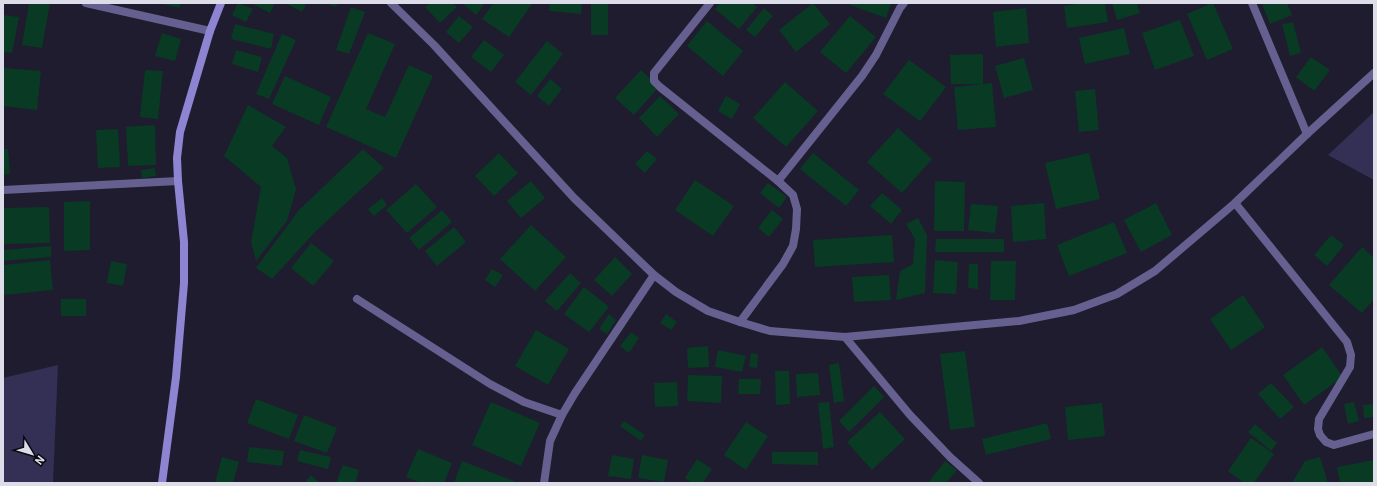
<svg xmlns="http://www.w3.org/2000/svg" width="1377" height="486" font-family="Roboto,sans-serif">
<rect width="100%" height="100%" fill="#1e1c2e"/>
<g fill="#342f55">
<path d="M1374,112v68l-46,-25z"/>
<path d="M58,365l-5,118h-50v-105z"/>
</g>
<g fill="#093a24">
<path d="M29,3h21l-8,45 -20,-3z"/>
<path d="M162,3h18v5l-18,-4z"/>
<path d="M238,3l15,6 -7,13 -14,-7z"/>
<path d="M251,3h24l-5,10z"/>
<path d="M285,3h18l3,2 -4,7z"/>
<path d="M326,3h12l-2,4z"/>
<path d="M430,3h23l4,4 -17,16 -15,-16z"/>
<path d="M464,3h21l-9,12 -13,-11z"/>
<path d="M493,3h38l1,1 -23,33 -27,-18z"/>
<path d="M550,3h32l-1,11 -32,-3z"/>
<rect x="591" y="3" width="17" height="32"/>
<path d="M720,3h32l5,4 -18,22 -24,-20z"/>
<path d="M813,3l17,21 -34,28 -17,-22z"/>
<path d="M851,3h40l-5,15 -36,-13z"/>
<path d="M1082,3h23l3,19 -41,6 -3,-22z"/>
<path d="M1112,3h25l3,10 -23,7z"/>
<path d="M1212,3h1l20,46 -26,11 -20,-46z"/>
<path d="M1266,3h21l5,12 -22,9 -8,-20z"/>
<path d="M351,7l14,5 -16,42 -13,-4z"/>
<path d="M764,8l9,8 -18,21 -9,-7z"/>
<path d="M1026,8l3,35 -33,4 -3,-35z"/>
<path d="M3,15l16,2 -7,36 -9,-1z"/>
<path d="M459,16l14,11 -14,16 -13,-11z"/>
<path d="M850,16l26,21 -30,36 -26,-21z"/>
<path d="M1180,20l14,36 -39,14 -13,-37z"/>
<path d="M707,21l36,30 -20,25 -36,-30z"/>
<path d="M1293,22l8,31 -11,3 -8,-32z"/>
<path d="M235,24l39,10 -3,15 -40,-10z"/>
<path d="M1124,28l6,26 -45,10 -6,-26z"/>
<path d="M162,33l19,6 -6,22 -20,-5z"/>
<path d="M368,33l27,11 -29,65 19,8 24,-52 24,11 -37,82 -70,-31z"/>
<path d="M282,34l14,6 -27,59 -13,-5z"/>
<path d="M484,40l20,15 -13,17 -20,-15z"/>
<path d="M547,41l16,13 -32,41 -16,-13z"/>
<path d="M236,50l26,7 -4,15 -26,-8z"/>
<path d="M983,54v30h-32l-1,-29z"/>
<path d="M1311,57l19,13 -16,21 -18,-14z"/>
<path d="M1024,58l9,32 -29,8 -9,-32z"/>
<path d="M909,60l37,27 -26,34 -37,-27z"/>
<path d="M3,68l38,3 -4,39 -34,-4z"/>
<path d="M145,70l18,1 -5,48 -18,-2z"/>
<path d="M641,70l18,17 -25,28 -19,-17z"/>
<path d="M285,76l46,21 -12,28 -47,-21z"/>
<path d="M550,79l12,10 -13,17 -12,-10z"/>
<path d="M785,82l33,29 -32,36 -33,-29z"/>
<path d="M992,83l4,44 -38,3 -4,-43z"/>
<path d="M1095,89l4,41 -20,2 -4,-41z"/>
<path d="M660,96l19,18 -22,23 -18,-19z"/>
<path d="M726,96l14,8 -8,15 -14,-8z"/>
<path d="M248,105l38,22 -14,19 15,12 9,31 -9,32 -31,40 -5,-19 10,-55 -37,-31z"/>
<path d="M155,125l1,40 -28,1 -2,-39z"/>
<path d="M898,128l34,31 -30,34 -35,-31z"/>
<path d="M118,129l2,38 -22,1 -2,-38z"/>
<path d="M3,149h5l2,25 -7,1z"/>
<path d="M363,149l21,19 -69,64 -43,47 -16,-11 43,-58z"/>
<path d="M647,151l10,8 -12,14 -10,-9z"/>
<path d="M499,153l19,20 -24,23 -19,-20z"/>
<path d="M813,153l46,37 -13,16 -46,-37z"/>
<path d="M1089,153l11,46 -44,10 -11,-46z"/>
<path d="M155,168l1,8 -14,2 -1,-8z"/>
<path d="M695,180l39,26 -21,30 -38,-26z"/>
<path d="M531,181l14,17 -24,20 -14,-17z"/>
<path d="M935,181l30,1 -1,49h-30z"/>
<path d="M768,183l19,14 -8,11 -19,-15z"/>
<path d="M416,184l21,23 -30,26 -21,-23z"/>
<path d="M882,193l20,17 -11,14 -21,-18z"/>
<path d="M382,198l5,7 -13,11 -6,-7z"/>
<path d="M90,201v49l-26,1v-49z"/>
<path d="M1044,203l2,36 -33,3 -2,-36z"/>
<path d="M1156,203l16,32 -31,17 -17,-32z"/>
<path d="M971,204l27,2 -3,27 -27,-3z"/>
<path d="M49,207l1,36 -47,1v-36z"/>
<path d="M442,210l10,12 -33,28 -10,-12z"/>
<path d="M772,210l11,9 -14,18 -11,-9z"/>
<path d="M918,218l9,17 -2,58 -29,7 4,-29 13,-7 2,-25 -9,-15z"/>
<path d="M1114,222l13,31 -58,23 -12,-31z"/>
<path d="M531,225l35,32 -31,34 -35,-32z"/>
<path d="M454,227l12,15 -29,24 -12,-15z"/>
<path d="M892,235l2,27 -79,5 -2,-27z"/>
<path d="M1331,235l13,10 -17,21 -13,-11z"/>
<path d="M936,239h68v13h-69z"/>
<path d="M311,243l23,18 -21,25 -22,-18z"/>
<path d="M51,246v11l-48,4v-11z"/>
<path d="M1362,247l12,11v41l-12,14 -33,-28z"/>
<path d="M615,257l17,17 -20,22 -18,-16z"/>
<path d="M50,260l3,30 -50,5v-30z"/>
<path d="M935,260l23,2 -2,32 -23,-1z"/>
<path d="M111,261l16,3 -4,22 -16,-3z"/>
<path d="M991,261h25l-1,39h-25z"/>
<path d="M969,264h9v25l-10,-1z"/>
<path d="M492,269l11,6 -8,12 -10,-7z"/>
<path d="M570,273l11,10 -24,28 -12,-10z"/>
<path d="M889,275l2,25 -37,2 -2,-25z"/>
<path d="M584,287l25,20 -20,25 -25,-18z"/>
<path d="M1243,295l22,32 -34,23 -21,-31z"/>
<rect x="61" y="299" width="25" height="17"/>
<path d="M609,314l7,6 -9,14 -8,-5z"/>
<path d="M666,314l11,8 -6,8 -11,-7z"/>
<path d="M536,330l33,19 -21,36 -33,-19z"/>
<path d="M631,332l8,6 -10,15 -9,-7z"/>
<path d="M708,346l1,21 -21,1 -1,-20z"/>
<path d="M1322,347l21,30 -39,28 -21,-30z"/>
<path d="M718,350l28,6 -4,16 -27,-5z"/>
<path d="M965,351l10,76 -25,3 -10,-76z"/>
<path d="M751,353l7,1 -1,14 -8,-1z"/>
<path d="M839,363l5,38 -10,2 -5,-38z"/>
<path d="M775,371h14l1,33 -14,1z"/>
<path d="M818,373l2,22 -23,2 -1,-23z"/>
<path d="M688,375l34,1 -1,27 -34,-2z"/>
<path d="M739,379h22l-1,15h-22z"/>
<path d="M677,382l1,24 -23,1 -1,-24z"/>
<path d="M1271,383l23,24 -14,12 -22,-25z"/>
<path d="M874,386l10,11 -35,35 -10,-11z"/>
<path d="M256,399l42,16 -9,24 -42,-16z"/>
<path d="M491,402l49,21 -19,43 -49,-21z"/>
<path d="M829,402l5,45 -11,2 -5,-46z"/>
<path d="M1354,402l5,19 -11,3 -4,-20z"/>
<path d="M1102,403l3,33 -37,4 -3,-33z"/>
<path d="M1374,404v13l-10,1 -1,-13z"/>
<path d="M880,412l25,27 -33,31 -25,-28z"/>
<path d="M304,415l33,13 -10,25 -33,-12z"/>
<path d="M624,421l21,14 -4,6 -21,-15z"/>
<path d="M746,422l22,14 -22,34 -22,-15z"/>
<path d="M1047,423l4,16 -65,16 -4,-16z"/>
<path d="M1255,424l22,19 -6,8 -23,-19z"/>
<path d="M1251,438l23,16 -20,29h-10l-16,-12z"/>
<path d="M249,447l35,4 -2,15 -35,-4z"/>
<path d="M418,449l34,14 -8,20h-23l-15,-6z"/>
<path d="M300,450l31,7 -3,12 -31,-8z"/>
<path d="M772,452h46v13l-46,-1z"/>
<path d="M612,455l22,4 -3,20 -23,-3z"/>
<path d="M642,455l26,5 -4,22 -26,-4z"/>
<path d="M222,457l17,5 -6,21h-18z"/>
<path d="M1320,457l8,26h-36l13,-22z"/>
<path d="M697,459l15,10 -9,14h-11l-7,-5z"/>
<path d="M1374,460v23h-34l-3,-16z"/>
<path d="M462,461l57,22h-65z"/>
<path d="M945,461l12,9 -11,13h-18z"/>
<path d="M343,465l16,5 -4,13h-19z"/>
<path d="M311,475l8,8h-11l-2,-2z"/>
</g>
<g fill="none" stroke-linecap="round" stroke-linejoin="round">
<g stroke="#656090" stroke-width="8">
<path d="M86,3l124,28"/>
<path d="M391,3l43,42 140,153 80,77 22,17 32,19 32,11 30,9 75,6 174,-16 55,-11 43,-16 38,-23 80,-68 72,-69 67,-61"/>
<path d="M710,3l-56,70v8l6,6 118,94 15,14 4,14 -1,20 -3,17 -10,18 -43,58"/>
<path d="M1252,3l55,131"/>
<path d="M778,181l84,-105 14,-21 24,-47 4,-5"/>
<path d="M3,190l175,-9"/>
<path d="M1235,203l112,139 4,13 -1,12 -31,52 -1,10 2,6 6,7 8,3 40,-11"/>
<path d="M357,299l133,85 34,18 38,13"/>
<path d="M845,337l65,78 40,42 29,26"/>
<path d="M544,483l6,-42 12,-26 13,-22 79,-118"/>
</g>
<path stroke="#8d85d2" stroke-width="8" d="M162,483l14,-106 8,-94v-41l-6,-61 -1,-23 3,-26 30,-101 11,-28"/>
</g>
<rect width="1377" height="486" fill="none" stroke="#dddde9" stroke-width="8"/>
<g transform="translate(32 454) rotate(128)" stroke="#08080f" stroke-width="3" paint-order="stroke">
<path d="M0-3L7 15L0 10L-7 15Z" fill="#dddde9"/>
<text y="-6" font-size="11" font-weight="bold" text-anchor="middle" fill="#dddde9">N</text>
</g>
</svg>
